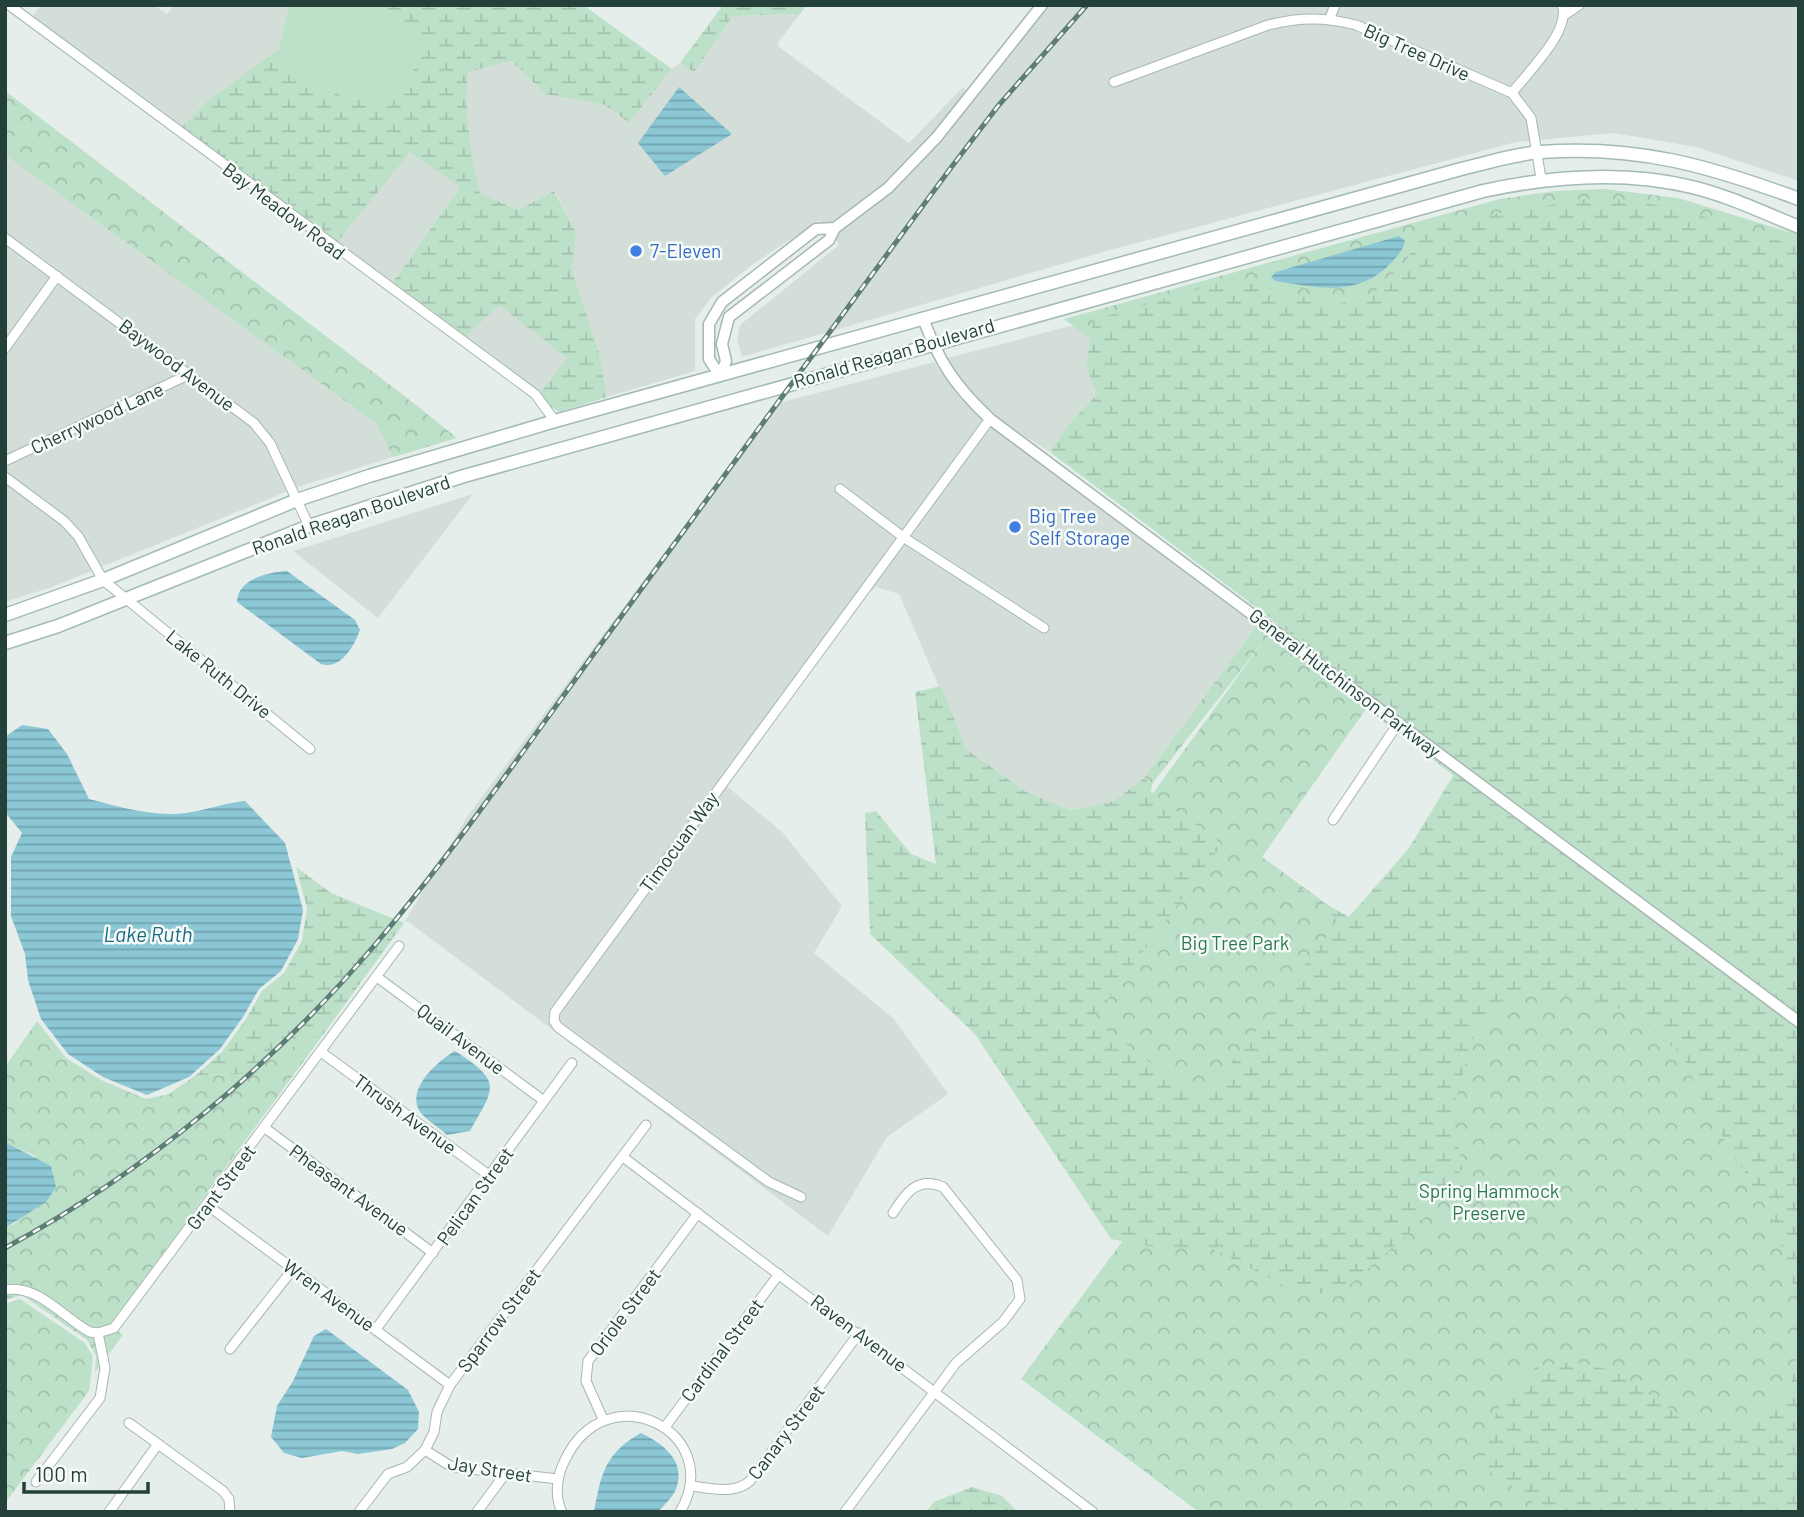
<svg xmlns="http://www.w3.org/2000/svg" width="1804" height="1517" font-family="Barlow,sans-serif">
<defs>
<pattern id="forest-crowns" width="20" height="18" patternUnits="userSpaceOnUse" patternTransform="scale(1.75)"><rect width="20" height="18" fill="#bde0c8"/><path d="M2 6a3 3 0 1 1 6 0M12 15a3 3 0 1 1 6 0" fill="none" stroke="#a2c1ad"/></pattern>
<pattern id="wetland-marsh" width="20" height="14" patternUnits="userSpaceOnUse" patternTransform="scale(1.75)"><rect width="20" height="14" fill="#bde0c8"/><path d="M1 5h8M5 5V1M11 12h8M15 12V8" fill="none" stroke="#a2c1ad"/></pattern>
<pattern id="water-rules" width="6" height="5" patternUnits="userSpaceOnUse" patternTransform="scale(1.75)"><rect width="6" height="5" fill="#8bc7d5"/><path d="M0 2.5h6" fill="none" stroke="#71a3ae"/></pattern>
</defs>
<rect width="100%" height="100%" fill="#e5eeea"/>
<g fill="#d3ded9">
<path d="M41,5h113l13,9 7,-9h115l-10,44 -72,52 -26,27 -148,-112z"/>
<path d="M1048,5h751v176l-103,-34 -82,-14 -98,9 -413,110 -361,105 -5,-17 3,-15 99,-80 -4,-7 4,-8 101,-90z"/>
<path d="M800,14l-21,27 -1,5 131,97 54,-56 5,5 -34,42 -48,50 -52,39 -11,1 -3,-4 -67,44 -42,34 -16,21v52l-88,26 -8,-45 -27,-81 4,-39 -21,-41 -37,19 -38,-17 -9,-34 -6,-57 3,-30 44,-11 33,33 60,11 24,18 43,-54 8,-6 14,8 39,-55z"/>
<path d="M410,151l50,36 -70,99 -55,-41z"/>
<path d="M5,155l372,269 16,33 -95,30 -246,100 -47,15z"/>
<path d="M498,304l69,54 -31,39 -74,-57z"/>
<path d="M1093,320l-7,47 11,28 -25,25 -22,32 -57,-36 -27,-25 -22,-32z"/>
<path d="M934,362l25,35 28,26 271,201 -114,154 -30,23 -43,9 -45,-18 -60,-43 -67,-155 -23,-7 -23,19 -129,178 58,48 60,74 -28,47 80,66 54,75 -61,43 -59,99 -421,-315 -3,2 63,-106 308,-413z"/>
<path d="M473,494l-95,124 -85,-67 7,-2z"/>
</g>
<path fill="#bde0c8" d="M289,5h94l39,31 -9,35 -23,35 -48,-10 -73,-40 10,-7z"/>
<g fill="url(#forest-crowns)" fill-rule="evenodd">
<path d="M5,91l402,307 50,40 -64,19 -16,-33 -372,-269z"/>
<path d="M1605,189l73,9 121,37v1277h-600l-178,-133 150,-204 -192,-142 283,-390 -110,141 -8,-6 114,-154 12,9 10,-14 -156,-255 -60,-45 436,-120 55,-8zM1366,709l95,72 -107,143 -92,-67z"/>
<path d="M37,1021l29,37 35,22 45,19 23,-5 27,-19 51,-1 37,-24 38,-14 -212,289 13,10 -28,37 1,-16 -9,-16 -65,-45 -17,5v-6c12,-2 23,3 34,7l4,-9 -20,-7h-18v-57l12,-6 18,-66 -30,-14v-75z"/>
<path d="M20,1299l65,44 8,14 -4,34 -84,112v-199z"/>
</g>
<g fill="url(#wetland-marsh)">
<path d="M383,5h200l89,64 -43,54 -24,-18 -60,-11 -33,-33 -44,11c-4,41 2,80 12,121l38,17 36,-19 22,41 -4,39 27,81 8,45 -48,15 -23,-15 31,-39 -68,-53 -37,35 -72,-54 70,-99 -50,-35 -75,93 -154,-117 26,-27 62,-45 73,40 48,10 23,-35 9,-35z"/>
<path d="M723,5h84l-7,9 -67,2 -39,56 -14,-9z"/>
<path d="M1600,197l77,11 122,39v769l-749,-564 22,-32 25,-25 -11,-28 7,-47 139,-41 105,26 37,-13 30,-28 23,-39z"/>
<path d="M941,686l25,63 60,43 45,18 43,-9 30,-23 8,6 -1,8 71,52 -129,176 107,80 5,-2 132,-175 -1,-5 -47,-35 60,34 60,-69 47,-77 343,257v276l-27,-87 -65,-106 -24,-55 -51,-43 -49,-16 -57,-6 -51,40 -22,79 9,59 -44,56 -74,65 -40,6 -91,-47 -59,-2 -43,-8 -136,-205 -105,-100 -5,-121 11,-2 35,43 25,10 -21,-172z"/>
<path d="M296,867l35,26 73,30 -82,113 -38,14 -37,24 -51,1 26,-23 24,-33 16,-28 22,-18 18,-32 5,-33z"/>
<path d="M1799,1342v170h-263l-5,-13 -58,-39 12,-15 18,-49 34,-30 38,-4 40,9 71,49h61l43,-29z"/>
<path d="M972,1487l30,9 16,16h-92l8,-10z"/>
</g>
<g fill="url(#water-rules)">
<path d="M679,87l53,47 -67,42 -27,-33z"/>
<path d="M1399,236l6,5c-2,11 -12,20 -19,27 -33,29 -71,19 -111,13l-4,-4 5,-5z"/>
<path d="M287,571l68,49 5,10c-6,16 -19,40 -39,34l-84,-62c0,-23 32,-30 50,-31z"/>
<path d="M22,725l26,4 19,25 22,45c31,8 64,18 97,14 20,-3 38,-10 59,-12l40,42 18,67 -5,29 -17,32 -22,18 -16,28 -23,32 -31,28 -42,18 -44,-18 -35,-23 -27,-35 -13,-39 -3,-26 -14,-38v-59l11,-24 -17,-21v-75z"/>
<path d="M455,1051c48,31 40,36 15,80l-23,4c-8,-8 -25,-17 -29,-27 -9,-22 20,-47 37,-57z"/>
<path d="M5,1142l46,24 5,21 -10,15 -41,26z"/>
<path d="M326,1329l82,61 11,22 -1,17 -13,14 -13,6 -34,5 -16,-3 -40,7 -18,-5 -13,-16 6,-31 16,-25 21,-45z"/>
<path d="M641,1433c21,10 46,28 35,56 -3,8 -12,16 -18,23h-64c7,-38 11,-59 47,-79z"/>
</g>
<g fill="none" stroke-linecap="round" stroke-linejoin="round">
<defs>
<g id="minor">
<path d="M9,5l526,389 20,27"/>
<path d="M1566,14l13,-9"/>
<path d="M1330,18l5,-13"/>
<path d="M1114,82l154,-57c32,-8 57,-8 88,0l156,68 19,25 10,60"/>
<path d="M1512,93c15,-20 60,-63 50,-88"/>
<path d="M5,238l249,185 16,20 39,83"/>
<path d="M5,348l52,-72"/>
<path d="M5,461l185,-87"/>
<path d="M5,477l59,44 14,15 25,44 207,169"/>
<path d="M840,489l63,48 141,91"/>
<path d="M1333,820l66,-98"/>
<path d="M377,977l167,124"/>
<path d="M321,1052l169,124"/>
<path d="M265,1128l168,125"/>
<path d="M623,1157l470,355"/>
<path d="M801,1197l-32,-15 -211,-155 -4,-6 1,-9 435,-593"/>
<path d="M207,1205l243,180"/>
<path d="M5,1290c34,-6 58,28 85,42l8,1 16,-5 285,-382"/>
<path d="M376,1329l196,-266"/>
<path d="M230,1349l63,-80"/>
<path d="M603,1419l-17,-38 2,-20 110,-148"/>
<path d="M129,1423l94,68 6,8 1,13"/>
<path d="M665,1427l114,-153"/>
<path d="M425,1450l27,17 106,12"/>
<path d="M36,1482l64,-84 5,-30 -7,-35"/>
<path d="M691,1486c20,2 43,9 59,-5l109,-148"/>
<path d="M109,1512l49,-68"/>
<path d="M359,1512l29,-38 19,-7 18,-17 9,-18 3,-20 13,-27 196,-260"/>
<path d="M477,1512l28,-38"/>
<path d="M562,1512c-8,-16 -5,-37 3,-52 42,-89 162,-27 115,52"/>
<path d="M845,1512l111,-149 47,-41 17,-23 -3,-19 -74,-93c-26,-11 -37,6 -50,26"/>
</g>
<g id="tertiary">
<path d="M835,228l-19,1 -94,73 -13,22v35l11,17 6,-15 -4,-17 7,-27 100,-77 6,-12 53,-40 49,-51 105,-132"/>
<path d="M923,318c16,44 32,68 67,101l809,603"/>
</g>
<g id="secondary">
<path d="M5,615l98,-35 194,-80 72,-24 186,-55 906,-252c26,-6 53,-15 80,-17 97,-7 168,14 258,47"/>
<path d="M5,643l53,-17 251,-100 155,-50 1019,-285c69,-15 140,-21 209,-4 37,9 72,26 107,40"/>
</g>
</defs>
<use href="#minor" stroke="#a7b7b2" stroke-width="11"/>
<use href="#tertiary" stroke="#a7b7b2" stroke-width="13"/>
<use href="#secondary" stroke="#a2bbb3" stroke-width="15"/>
<use href="#minor" stroke="#fff" stroke-width="9"/>
<use href="#tertiary" stroke="#fff" stroke-width="10"/>
<use href="#secondary" stroke="#fff" stroke-width="12"/>
<defs>
<path id="rail" d="M5,1248c140,-76 266,-181 369,-302 81,-96 153,-201 227,-302 116,-159 232,-317 349,-475l48,-63 89,-101"/>
</defs>
<use href="#rail" stroke="#5d7d75" stroke-width="5"/>
<use href="#rail" stroke="#f6faf8" stroke-width="2.5" stroke-dasharray="8" stroke-linecap="butt"/>
</g>
<g fill="#3f7fe0" stroke="#f6faf8" stroke-width="2.5">
<circle cx="636" cy="251" r="7"/>
<circle cx="1015" cy="527" r="7"/>
</g>
<g text-anchor="middle" stroke-width="5" stroke-linejoin="round" paint-order="stroke">
<g font-size="19" fill="#23413a" stroke="#f6faf8">
<text transform="translate(1417 52) rotate(24)" y="7">Big Tree Drive</text>
<text transform="translate(284 211) rotate(37)" y="7">Bay Meadow Road</text>
<text transform="translate(894 353) rotate(-16)" y="7">Ronald Reagan Boulevard</text>
<text transform="translate(177 365) rotate(37)" y="7">Baywood Avenue</text>
<text transform="translate(97 418) rotate(-25)" y="7">Cherrywood Lane</text>
<text transform="translate(351 515) rotate(-19)" y="7">Ronald Reagan Boulevard</text>
<text transform="translate(219 674) rotate(39)" y="7">Lake Ruth Drive</text>
<text transform="translate(1345 683) rotate(37)" y="7">General Hutchinson Parkway</text>
<text transform="translate(679 842) rotate(-54)" y="7">Timocuan Way</text>
<text transform="translate(461 1039) rotate(37)" y="7">Quail Avenue</text>
<text transform="translate(405 1114) rotate(36)" y="7">Thrush Avenue</text>
<text transform="translate(221 1187) rotate(-53)" y="7">Grant Street</text>
<text transform="translate(349 1190) rotate(36)" y="7">Pheasant Avenue</text>
<text transform="translate(475 1196) rotate(-54)" y="7">Pelican Street</text>
<text transform="translate(329 1295) rotate(36)" y="7">Wren Avenue</text>
<text transform="translate(625 1312) rotate(-53)" y="7">Oriole Street</text>
<text transform="translate(499 1320) rotate(-53)" y="7">Sparrow Street</text>
<text transform="translate(859 1333) rotate(37)" y="7">Raven Avenue</text>
<text transform="translate(722 1350) rotate(-53)" y="7">Cardinal Street</text>
<text transform="translate(786 1432) rotate(-53)" y="7">Canary Street</text>
<text transform="translate(490 1469) rotate(9)" y="7">Jay Street</text>
</g>
<g font-size="19" fill="#366cbe" stroke="#f6faf8" text-anchor="start">
<text x="650" y="258">7-Eleven</text>
<text x="1029" y="523">Big Tree<tspan x="1029" dy="22">Self Storage</tspan></text>
</g>
<g font-size="19" fill="#2b7a4c" stroke="#f6faf8">
<text x="1235" y="950">Big Tree Park</text>
<text x="1489" y="1198">Spring Hammock<tspan x="1489" dy="22">Preserve</tspan></text>
</g>
<g font-size="21" font-style="italic" fill="#196c81" stroke="#f6faf8">
<text x="148" y="942">Lake Ruth</text>
</g>
</g>
<rect width="1804" height="1517" fill="none" stroke="#23413a" stroke-width="14"/>
<path d="M24 1482v10h124v-10" fill="none" stroke="#23413a" stroke-width="3.5"/>
<text x="35" y="1482" font-size="21" fill="#23413a" stroke="#f6faf8" stroke-width="5" paint-order="stroke">100 m</text>
</svg>
